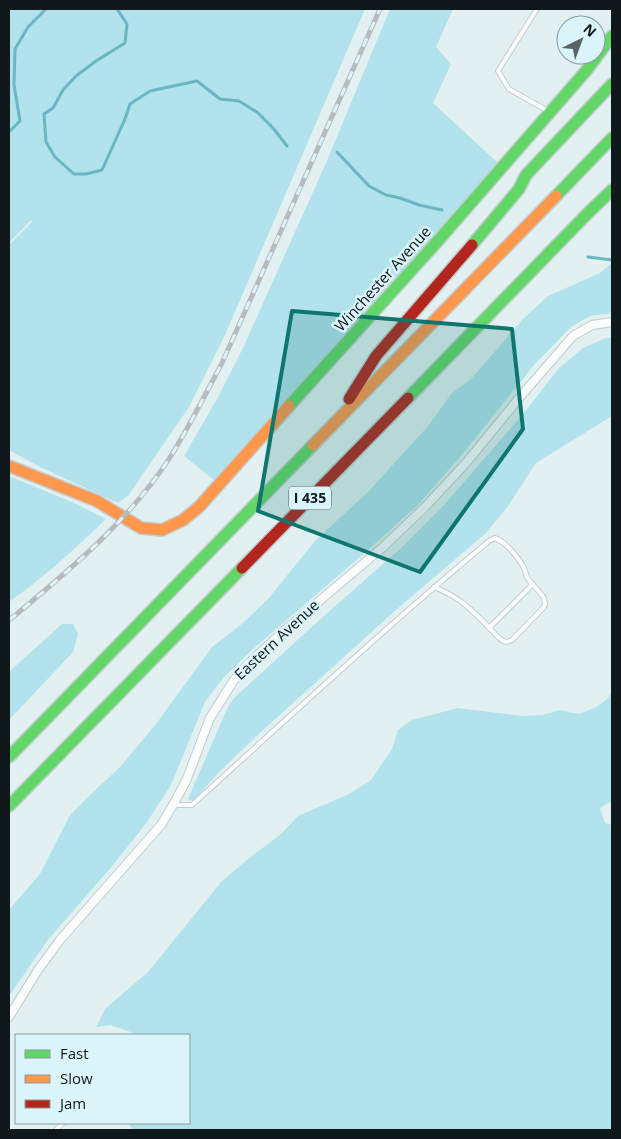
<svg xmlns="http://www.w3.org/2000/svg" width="621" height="1139" font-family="'Open Sans',sans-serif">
<rect width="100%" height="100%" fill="#e2f0f2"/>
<g fill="#b2e2eb">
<path d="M9,9h356l-140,326 -36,72 -61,89 -10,7 -78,-36 -31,-17v-205l23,-23 -1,-2 -22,23z"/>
<path d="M390,9h63l-17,38 15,17 -18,39 65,60 -166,188 -117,130 -31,-25 33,-57 26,-51 83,-185z"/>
<path d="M612,263v50l-22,3 -19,11 -37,38 -69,86 -47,54 -57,51 -108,93 -30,29 -18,24 -34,83 -24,37 -34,43 -66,76 -38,55v-86l31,-36 30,-59 21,-21 29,-27 36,-43 56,-77 31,-24 25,-24 48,-59 53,-49 60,-66 22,-31 21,-16 50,-58 26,-24 52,-23z"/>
<path d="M606,338h6v78l-76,47 -28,43 -22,27 -89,76 -134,121 -41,39 -29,32 -5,-2 39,-90 7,-11 81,-74 87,-77 43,-43 78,-90 36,-46 24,-20z"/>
<path d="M9,476l65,27 32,16c-31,30 -62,58 -97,83z"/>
<path d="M62,624h11l5,10 -5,18 -64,68v-48z"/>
<path d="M612,692v110h-2l-10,6 5,15 7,2v305h-459l-20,-1 -5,-6h61v-88h-55l-3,-3 -21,-7 -14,2 9,-18 43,-37 74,-91 26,-22 33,-25 17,-18 51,-22 22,-14 21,-31 6,-19 14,-10 46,-12 65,8 20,-1 17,-5 18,4 17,-6 13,-10z"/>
</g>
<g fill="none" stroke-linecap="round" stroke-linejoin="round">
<g stroke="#69b7c4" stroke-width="3">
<path d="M117,9l10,15 -2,19 -29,18 -20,15 -13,14 -10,18 -9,6 2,28 9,15 19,17h12l16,-4 23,-51 5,-15 20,-13 47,-10 23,18 19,2 18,11 16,16 14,18"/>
<path d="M9,132l11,-11 -6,-36 1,-36 13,-22 18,-18"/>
<path d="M337,152l32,34 17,9 14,3 19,7 23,5"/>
<path d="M588,257l24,3"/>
</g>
<defs>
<g id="lane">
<path d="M537,9l-39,62 11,18 39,22"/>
<path d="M489,628l44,-44"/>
<path d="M173,805h19c98,-89 195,-179 297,-264l6,-3c11,4 22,18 28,28 2,4 3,8 4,11 5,10 22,19 17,30l-32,33c-6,3 -8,2 -13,-2 -21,-22 -36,-40 -65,-51"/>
<path d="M56,1130l7,-7"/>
</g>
<path id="street" d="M9,1017l29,-47 22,-30 101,-115 12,-20 13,-24 24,-63 24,-38 16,-18 36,-33 96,-81 43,-41 41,-44 54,-66 53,-61 19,-11 20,-3"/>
<g id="fast">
<path d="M556,196l56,-58"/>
<path d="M472,245l47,-56 7,-14 86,-91"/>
<path d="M408,398l179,-184 25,-24"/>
<path d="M289,406l147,-163 150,-172 26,-35"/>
<path d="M9,757l304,-312"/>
<path d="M9,806l233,-238"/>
</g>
<g id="slow">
<path d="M313,445l243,-249"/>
<path d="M9,466l88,35 44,27 21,2 21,-10 16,-13 90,-101"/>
</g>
<g id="jam">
<path d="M349,399l27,-43 96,-111"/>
<path d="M242,568l166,-170"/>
</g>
</defs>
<use href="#lane" stroke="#c1ccce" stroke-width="6"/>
<use href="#street" stroke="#c1ccce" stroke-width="10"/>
<use href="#fast" stroke="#c1ccce" stroke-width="14"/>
<use href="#slow" stroke="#c1ccce" stroke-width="14"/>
<use href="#jam" stroke="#c1ccce" stroke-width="14"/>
<use href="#lane" stroke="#fbfdfd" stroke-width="4"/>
<use href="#street" stroke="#fbfdfd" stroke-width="8"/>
<use href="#fast" stroke="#63d668" stroke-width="11"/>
<use href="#slow" stroke="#ff974d" stroke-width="11"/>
<use href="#jam" stroke="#b3261e" stroke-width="11"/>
<defs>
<path id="rail" d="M9,620l9,-7c55,-46 111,-93 151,-154 19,-30 36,-64 53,-96l158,-354"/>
</defs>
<use href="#rail" stroke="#b8bbbc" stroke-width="5"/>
<use href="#rail" stroke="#dbf4f9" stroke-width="3" stroke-dasharray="9" stroke-linecap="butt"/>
</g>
<path fill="#0f766e" fill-opacity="0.2" stroke="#0f766e" stroke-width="4" stroke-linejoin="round" d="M292,311l220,18 11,100 -103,143 -162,-61z"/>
<g text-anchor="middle" stroke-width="5" stroke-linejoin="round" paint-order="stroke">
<rect fill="#dbf4f9" stroke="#4c5a5d" stroke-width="1" x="289" y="486.5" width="42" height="23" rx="4"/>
<g font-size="14" font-weight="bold" fill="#0f181a">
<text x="310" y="503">I 435</text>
</g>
<g font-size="15" fill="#0f181a" stroke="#dbf4f9">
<text transform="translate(383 279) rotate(-48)" y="5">Winchester Avenue</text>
<text transform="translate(277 640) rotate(-43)" y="5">Eastern Avenue</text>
</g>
</g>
<rect width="621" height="1139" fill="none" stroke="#0f181a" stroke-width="20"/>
<rect x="15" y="1034" width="175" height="90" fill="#dbf4f9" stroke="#899ca0"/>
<rect x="25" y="1050" width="25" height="8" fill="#63d668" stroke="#899ca0"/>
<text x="60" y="1059" font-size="15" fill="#0f181a">Fast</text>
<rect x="25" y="1075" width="25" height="8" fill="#ff974d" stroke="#899ca0"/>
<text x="60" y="1084" font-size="15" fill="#0f181a">Slow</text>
<rect x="25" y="1100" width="25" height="8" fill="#b3261e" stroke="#899ca0"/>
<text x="60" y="1109" font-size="15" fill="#0f181a">Jam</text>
<g transform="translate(581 40) rotate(42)"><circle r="24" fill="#dbf4f9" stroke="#899ca0"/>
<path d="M0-4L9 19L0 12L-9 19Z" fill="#596466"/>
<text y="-8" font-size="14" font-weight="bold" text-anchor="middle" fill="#0f181a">N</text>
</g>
</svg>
